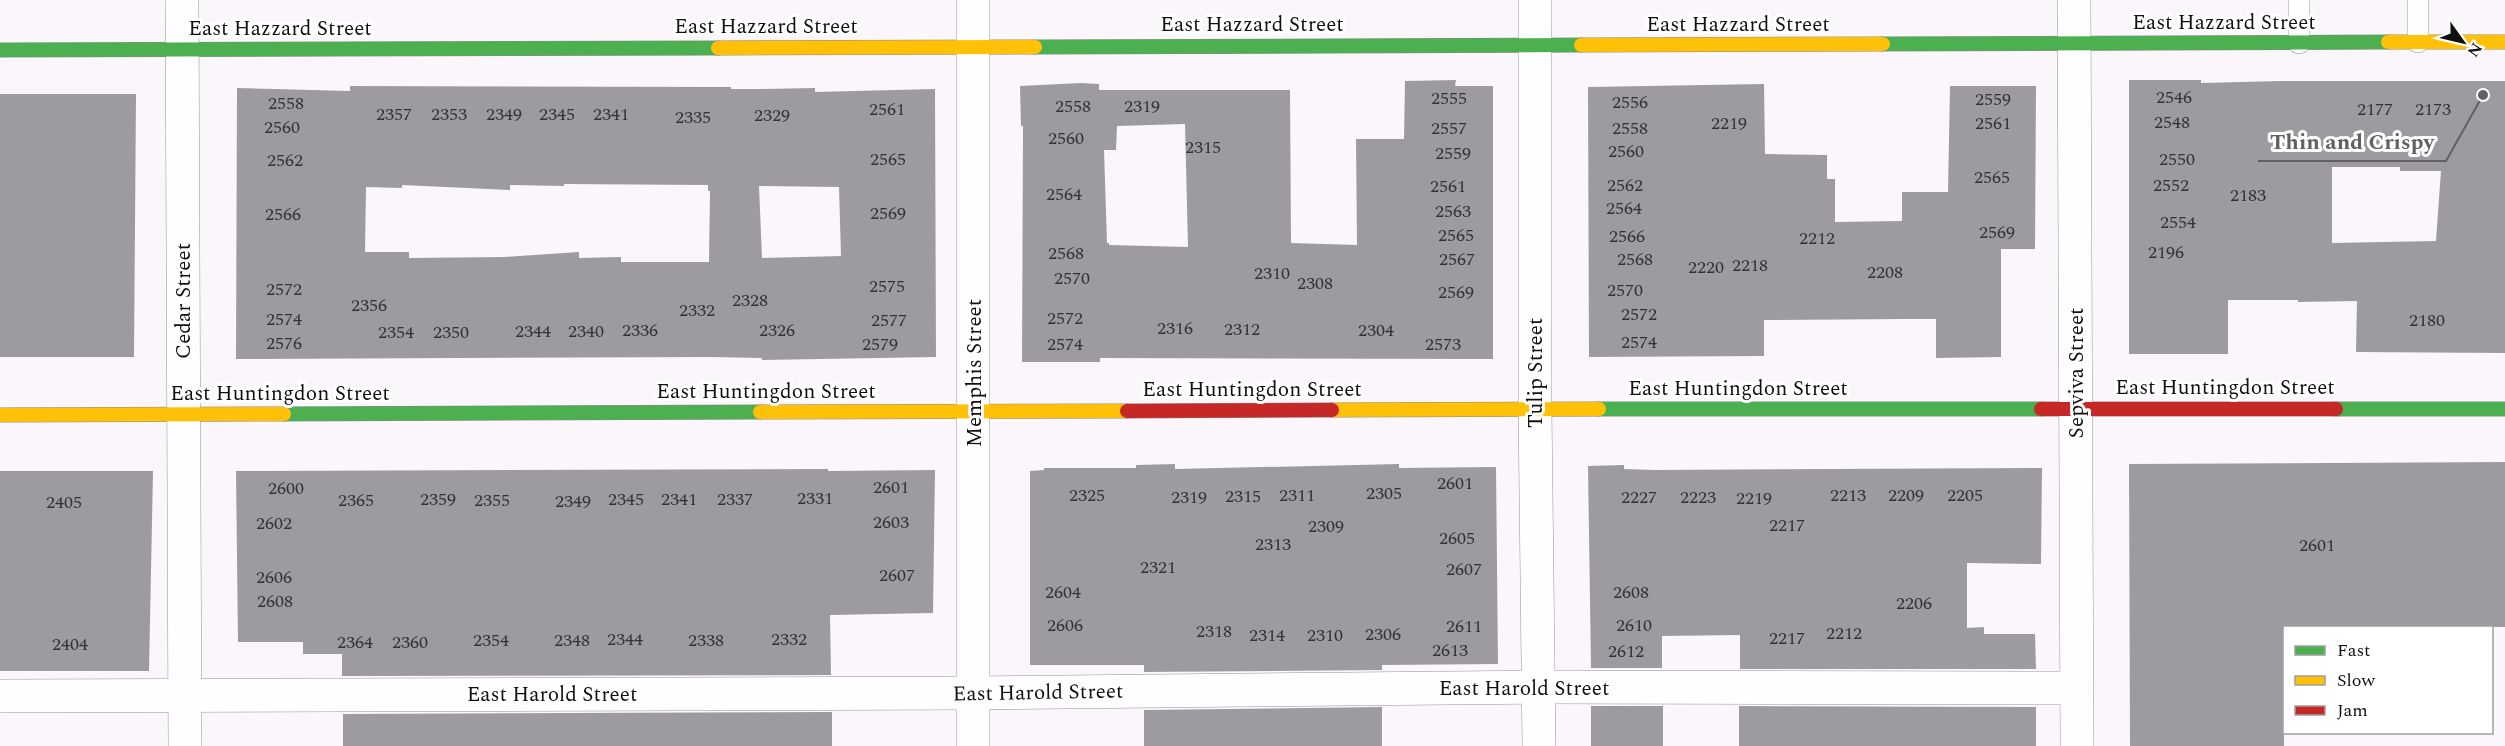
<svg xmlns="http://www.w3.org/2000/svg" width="2505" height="746" font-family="Spectral,serif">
<rect width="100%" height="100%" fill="#faf6fc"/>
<g fill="#9e9ba0" fill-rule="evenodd">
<path d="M1456,80l-1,6h38v273l-393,-1v4h-78l1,-236h-2l-1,-40 61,-3 18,1v6h191l1,153 66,2 -1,-106h48l1,-58zM1185,124l3,123 -79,-2v-2h-2l-3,-93h12l1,-24z"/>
<path d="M2129,80h72v3l80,-2h224v272l-149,-1 1,-51 -59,1v-2h-70v54h-99zM2332,167h68v4h41l-5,70 -104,2z"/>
<path d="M1764,84l1,70 62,1v24h8v43l67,-1v-29h46l2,-106h86l-1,163h-34v108l-65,1v-39h-34l-138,1v36l-175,1 -1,-270z"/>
<path d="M350,86l381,1v2h27l57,-1v4l120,-3 1,268 -174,3v-2l-52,-1 -474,2 1,-271 113,3zM564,184l144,1v6h2l-1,71h-88v-5l-42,1v-6l-75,5 -95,1v-6h-44l1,-65 36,1v-3l108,5v-5l54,1zM759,186l80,1 2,69 -79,2z"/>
<path d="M0,94h136l-2,263h-134z"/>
<path d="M2505,462v165h-221v119h-154l-1,-282z"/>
<path d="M1175,464v5l224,-5v4l97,-1 2,197 -116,1v5l-238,2v-7h-114v-194l14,-1v-2h92v-3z"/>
<path d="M1624,465v4l30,1 388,-2 -1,96 -74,-1v65l17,-1v7h51l1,35h-296v-34l-78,1v32h-71l-3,-202z"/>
<path d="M828,469v2l107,-1 -2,143 -103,2 1,60 -489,1v-22h-39v-12h-65l-2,-171z"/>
<path d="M0,471h153l-4,200h-149z"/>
<rect x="1591" y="706" width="72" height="40"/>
<path d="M1739,706l297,1v39h-297z"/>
<path d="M1382,707v39h-238v-36z"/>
<path d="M832,712v34h-489v-32z"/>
</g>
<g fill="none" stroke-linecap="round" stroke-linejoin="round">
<defs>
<g id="lane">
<path d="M2418,42v-42"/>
<path d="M2299,43v-43"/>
</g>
<g id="street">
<path d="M182,0l3,746"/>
<path d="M1535,0v409l4,337"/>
<path d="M2074,0l3,746"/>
<path d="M0,696l972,-3 567,-6 538,1"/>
<path d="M973,746v-746"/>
</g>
<g id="fast">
<path d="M1883,44l505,-2"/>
<path d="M1035,47l546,-2"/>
<path d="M0,50l718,-2"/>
<path d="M1599,409h442"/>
<path d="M2336,409h169"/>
<path d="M284,414l476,-2"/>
</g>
<g id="slow">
<path d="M2388,42h117"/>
<path d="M1581,45l302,-1"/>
<path d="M718,48l317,-1"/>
<path d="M1332,410l267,-1"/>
<path d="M760,412l367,-1"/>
<path d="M0,415l284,-1"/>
</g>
<g id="jam">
<path d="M2041,409h295"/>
<path d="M1127,411l205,-1"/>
</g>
</defs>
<use href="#lane" stroke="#959496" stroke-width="22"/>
<use href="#street" stroke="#959496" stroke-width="34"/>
<use href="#fast" stroke="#8c8a8d" stroke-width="15"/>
<use href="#slow" stroke="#8c8a8d" stroke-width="15"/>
<use href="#jam" stroke="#8c8a8d" stroke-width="15"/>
<use href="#lane" stroke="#fefeff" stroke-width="21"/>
<use href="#street" stroke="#fefeff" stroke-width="33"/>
<use href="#fast" stroke="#4caf50" stroke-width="14"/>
<use href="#slow" stroke="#ffc107" stroke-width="14"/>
<use href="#jam" stroke="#c62828" stroke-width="14"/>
</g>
<g text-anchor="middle" stroke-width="6" stroke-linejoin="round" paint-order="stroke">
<g font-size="18" fill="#343334">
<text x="2174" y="103">2546</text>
<text x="1449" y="104">2555</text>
<text x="1993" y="105">2559</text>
<text x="1630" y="108">2556</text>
<text x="286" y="109">2558</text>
<text x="1073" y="112">2558</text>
<text x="1142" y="112">2319</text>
<text x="887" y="115">2561</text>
<text x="2375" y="115">2177</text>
<text x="2433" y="115">2173</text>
<text x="394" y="120">2357</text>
<text x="449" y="120">2353</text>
<text x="504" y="120">2349</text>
<text x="557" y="120">2345</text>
<text x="611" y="120">2341</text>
<text x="772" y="121">2329</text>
<text x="693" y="123">2335</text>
<text x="2172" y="128">2548</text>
<text x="1729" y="129">2219</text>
<text x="1993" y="129">2561</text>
<text x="282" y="133">2560</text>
<text x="1449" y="134">2557</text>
<text x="1630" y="134">2558</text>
<text x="1066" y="144">2560</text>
<text x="1203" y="153">2315</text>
<text x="1626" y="157">2560</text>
<text x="1453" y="159">2559</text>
<text x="888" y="165">2565</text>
<text x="2177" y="165">2550</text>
<text x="285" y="166">2562</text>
<text x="1992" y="183">2565</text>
<text x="1625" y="191">2562</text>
<text x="2171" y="191">2552</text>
<text x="1448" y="192">2561</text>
<text x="1064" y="200">2564</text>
<text x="2248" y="201">2183</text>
<text x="1624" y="214">2564</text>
<text x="1453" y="217">2563</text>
<text x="888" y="219">2569</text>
<text x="283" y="220">2566</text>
<text x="2178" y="228">2554</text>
<text x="1997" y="238">2569</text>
<text x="1456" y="241">2565</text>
<text x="1627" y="242">2566</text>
<text x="1817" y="244">2212</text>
<text x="2166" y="258">2196</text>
<text x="1066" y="259">2568</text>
<text x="1457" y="265">2567</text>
<text x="1635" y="265">2568</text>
<text x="1750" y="271">2218</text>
<text x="1706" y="273">2220</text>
<text x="1885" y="278">2208</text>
<text x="1272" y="279">2310</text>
<text x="1072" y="284">2570</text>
<text x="1315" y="289">2308</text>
<text x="887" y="292">2575</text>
<text x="284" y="295">2572</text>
<text x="1625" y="296">2570</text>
<text x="1456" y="298">2569</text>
<text x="750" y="306">2328</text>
<text x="369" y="311">2356</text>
<text x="697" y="316">2332</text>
<text x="1639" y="320">2572</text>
<text x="1065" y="324">2572</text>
<text x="284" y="325">2574</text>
<text x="889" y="326">2577</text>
<text x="2427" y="326">2180</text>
<text x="1175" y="334">2316</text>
<text x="1242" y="335">2312</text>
<text x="640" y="336">2336</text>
<text x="777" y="336">2326</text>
<text x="1376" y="336">2304</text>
<text x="533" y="337">2344</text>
<text x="586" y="337">2340</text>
<text x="396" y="338">2354</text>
<text x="451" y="338">2350</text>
<text x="1639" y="348">2574</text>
<text x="284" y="349">2576</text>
<text x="880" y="350">2579</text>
<text x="1065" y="350">2574</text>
<text x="1443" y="350">2573</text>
<text x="1455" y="489">2601</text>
<text x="891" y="493">2601</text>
<text x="286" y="494">2600</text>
<text x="1384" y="499">2305</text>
<text x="1087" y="501">2325</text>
<text x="1297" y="501">2311</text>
<text x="1848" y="501">2213</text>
<text x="1906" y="501">2209</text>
<text x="1965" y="501">2205</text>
<text x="1243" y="502">2315</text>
<text x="1189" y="503">2319</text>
<text x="1639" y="503">2227</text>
<text x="1698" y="503">2223</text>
<text x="815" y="504">2331</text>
<text x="1754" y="504">2219</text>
<text x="438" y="505">2359</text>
<text x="626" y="505">2345</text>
<text x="679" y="505">2341</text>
<text x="735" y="505">2337</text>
<text x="356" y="506">2365</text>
<text x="492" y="506">2355</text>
<text x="573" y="507">2349</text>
<text x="64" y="508">2405</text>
<text x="891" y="528">2603</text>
<text x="274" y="529">2602</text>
<text x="1787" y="531">2217</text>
<text x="1326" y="532">2309</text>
<text x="1457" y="544">2605</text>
<text x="1273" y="550">2313</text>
<text x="2317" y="551">2601</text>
<text x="1158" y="573">2321</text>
<text x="1464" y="575">2607</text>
<text x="897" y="581">2607</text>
<text x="274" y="583">2606</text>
<text x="1063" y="598">2604</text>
<text x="1631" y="598">2608</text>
<text x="275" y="607">2608</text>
<text x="1914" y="609">2206</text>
<text x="1065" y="631">2606</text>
<text x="1634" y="631">2610</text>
<text x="1464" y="632">2611</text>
<text x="1214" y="637">2318</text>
<text x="1844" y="639">2212</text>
<text x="1383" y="640">2306</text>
<text x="1267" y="641">2314</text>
<text x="1325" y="641">2310</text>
<text x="1787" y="644">2217</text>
<text x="625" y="645">2344</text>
<text x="789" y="645">2332</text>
<text x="491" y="646">2354</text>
<text x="572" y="646">2348</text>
<text x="706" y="646">2338</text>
<text x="355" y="648">2364</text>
<text x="410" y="648">2360</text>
<text x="70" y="650">2404</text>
<text x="1450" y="656">2613</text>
<text x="1626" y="657">2612</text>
</g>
<g font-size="21" fill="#101010" stroke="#fff">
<text x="2224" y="29">East Hazzard Street</text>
<text x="1252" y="31">East Hazzard Street</text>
<text x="1738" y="31">East Hazzard Street</text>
<text x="766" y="33">East Hazzard Street</text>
<text x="280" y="35">East Hazzard Street</text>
<text transform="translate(183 301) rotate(-90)" y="7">Cedar Street</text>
<text transform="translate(974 373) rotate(-90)" y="7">Memphis Street</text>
<text transform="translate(1535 373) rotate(-90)" y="7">Tulip Street</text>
<text transform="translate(2076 373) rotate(-90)" y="7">Sepviva Street</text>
<text x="2225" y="394">East Huntingdon Street</text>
<text x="1738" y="395">East Huntingdon Street</text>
<text x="1252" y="396">East Huntingdon Street</text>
<text x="766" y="398">East Huntingdon Street</text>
<text x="280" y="400">East Huntingdon Street</text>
<text x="1524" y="695">East Harold Street</text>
<text transform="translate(1038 692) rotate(-1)" y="7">East Harold Street</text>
<text x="552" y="701">East Harold Street</text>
</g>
</g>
<path fill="none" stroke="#626063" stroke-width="2" d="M2483 95L2446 161H2258"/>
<circle fill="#626063" stroke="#fff" stroke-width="2" cx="2483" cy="95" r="6"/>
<g font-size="22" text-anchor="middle" font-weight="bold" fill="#626063" stroke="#fff" stroke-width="6" stroke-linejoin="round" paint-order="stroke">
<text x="2352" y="149">Thin and Crispy</text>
</g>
<rect x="2283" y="626" width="210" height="108" fill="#ffffff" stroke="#9f9f9f" stroke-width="1.5"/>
<rect x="2295" y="646" width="30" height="9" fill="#4caf50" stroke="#9f9f9f" stroke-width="1.5"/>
<text x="2337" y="656" font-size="18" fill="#101010">Fast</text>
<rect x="2295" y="676" width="30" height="9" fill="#ffc107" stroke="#9f9f9f" stroke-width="1.5"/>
<text x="2337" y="686" font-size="18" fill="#101010">Slow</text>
<rect x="2295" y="706" width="30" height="9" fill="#c62828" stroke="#9f9f9f" stroke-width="1.5"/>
<text x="2337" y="716" font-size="18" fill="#101010">Jam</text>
<g transform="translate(2463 42) rotate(124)" stroke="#ffffff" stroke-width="4.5" paint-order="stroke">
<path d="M0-4.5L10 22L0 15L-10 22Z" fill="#101010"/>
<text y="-9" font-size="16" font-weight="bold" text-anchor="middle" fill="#101010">N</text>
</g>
</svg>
